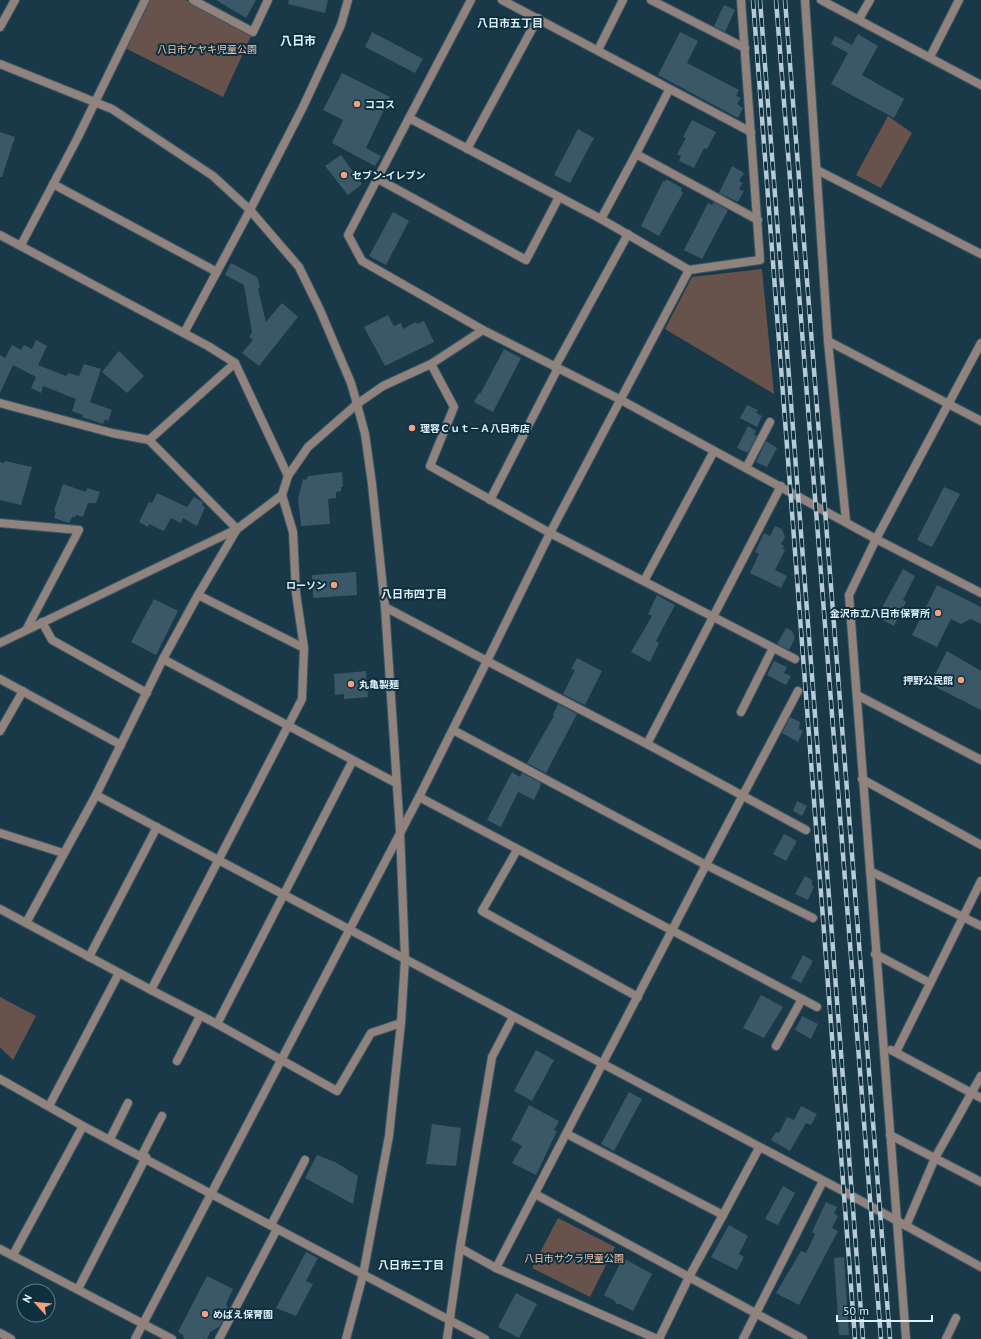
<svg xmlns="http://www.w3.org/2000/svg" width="981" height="1339" font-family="'PT Sans','Noto Sans JP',sans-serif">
<rect width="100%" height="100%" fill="#193949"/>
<g fill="#67534b">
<path d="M150,0h36l67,32 -30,65 -98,-49z"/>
<path d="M888,116l24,17 -31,55 -25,-13z"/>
<path d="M762,269l12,125 -109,-65 27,-52z"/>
<path d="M0,997l36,19 -23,44 -13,-13z"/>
<path d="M558,1218l57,29 -25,50 -58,-29z"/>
</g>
<g fill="#3a5867">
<path d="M216,0h40l-10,18z"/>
<path d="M289,0h39l-3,13 -37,-9z"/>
<path d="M724,5l11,5 -10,22 -11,-6z"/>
<path d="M372,32l51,27 -8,14 -50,-26z"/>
<path d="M680,32l18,9 -11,22 52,27 -3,6 5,2 -4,6 6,4 -5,10 -80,-43z"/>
<path d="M858,34l20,12 -16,29 42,24 -10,19 -63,-34 17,-31 -17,-9 4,-8 17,9z"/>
<path d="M342,73l48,24 -24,51 15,8 -6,10 -43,-23 11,-23 -20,-10z"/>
<path d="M692,120l24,12 -9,17 -3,-1 -10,20 -15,-7 2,-5 -4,-2 9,-16 -3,-1z"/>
<path d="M578,129l16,9 -24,45 -16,-8z"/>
<path d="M0,132l15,5 -13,40h-2z"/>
<path d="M341,155l21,29 -14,11 -23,-29z"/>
<path d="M732,166l12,7 -5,8 4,2 -4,6 5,2 -6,11 -19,-9z"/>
<path d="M666,179l16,9 -1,3 2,2 -24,43 -18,-10 22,-45h2z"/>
<path d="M714,202l14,8 -26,49 -18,-9 24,-47 4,2z"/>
<path d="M393,212l16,9 -23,44 -17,-9z"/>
<path d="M231,263l26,14 3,10 -2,2 8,33 16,-19 16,14 -39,49 -17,-13 11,-13 -4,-3 3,-4 -8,-48 -19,-10z"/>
<path d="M388,315l6,11 7,-3 2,6 13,-7 1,2 7,-3 10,21 -49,24 -21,-39z"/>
<path d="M36,340l11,6 -9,19 28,11 2,-3 11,3 5,-12 17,5 -11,33 22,8 -4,11 -3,-2 -2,5 -21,-7 1,-2 -11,-4 4,-12 -33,-13 -2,7 -10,-5 5,-11 -23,-12 -13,28v-38l5,3 7,-13 9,5 3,-5 8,4z"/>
<path d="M504,349l17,9 -28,54 -19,-10 5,-9 1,1z"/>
<path d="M119,351l25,25 -17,17 -25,-21z"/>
<path d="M747,405l11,5 -2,3 6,3 -5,11 -17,-9z"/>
<path d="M748,426l8,5 -2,4 3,1 -9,17 -11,-5z"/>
<path d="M766,441l11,7 -10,19 -11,-5z"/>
<path d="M5,461l27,6 -11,38 -21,-5v-38l4,1z"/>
<path d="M342,472l1,15h-2v4l-5,1v6l-8,1 2,25 -29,2 -3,-27 5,-20 3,1 2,-4z"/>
<path d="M63,484l23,8 1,-4 13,4 -4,11h-8l-5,14 -7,-2 -1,3 -2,-2 -4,7 -15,-5 2,-6 -2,-1z"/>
<path d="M944,487l16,7 -28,53 -15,-7z"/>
<path d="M157,493l30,14 7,-10 7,4 2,2 -1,2 3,2 -8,19 -14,-8 -2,5 -10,-5 -7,13 -15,-7 -1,3 -9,-5 10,-20 3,1z"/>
<path d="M775,526l7,3 3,8 -4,7 3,2 -1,3 2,1 -10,20 12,6 -6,12 -31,-15 9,-19 -4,-2 9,-19 6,3z"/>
<path d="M903,569l12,7 -12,24 3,2 -12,24 -17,-9z"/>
<path d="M356,572l1,23 -44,3 -1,-23z"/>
<path d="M937,585l44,22v17l-10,-5 -10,5 -10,-5 -14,28 -25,-12z"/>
<path d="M657,595l18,10 -19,36 3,2 -9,19 -19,-10 21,-36 -4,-2z"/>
<path d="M154,599l24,12 -22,44 -25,-13z"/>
<path d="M786,628l6,3 3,7 -6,12 -12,-6z"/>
<path d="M947,651l34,20v39l-51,-26z"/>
<path d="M577,658l25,13 -17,34 -22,-11 12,-24 -4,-1z"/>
<path d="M774,661l13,6 -3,6 7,3 -5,9 -19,-10z"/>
<path d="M366,671l2,26 -24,2v-5l-9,1 -1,-21z"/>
<path d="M558,704l19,10 -31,59 -19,-10 27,-47 -1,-1z"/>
<path d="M790,717l10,5 -1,7 4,2 -5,11 -16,-9z"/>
<path d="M512,772l8,5 2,-4 19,10 -1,4 -6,13 -16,-8 -17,35 -14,-7z"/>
<path d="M797,801l10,5 -5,10 -9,-5z"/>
<path d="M784,834l13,7 -11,20 -13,-7z"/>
<path d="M805,876l7,4v5l2,2 -6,13 -13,-6z"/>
<path d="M803,955l10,6 -12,22 -10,-5z"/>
<path d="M761,995l22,12 -19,31 -21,-10z"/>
<path d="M802,1016l16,8 -7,15 -16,-9z"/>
<path d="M536,1050l18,10 -22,41 -18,-10z"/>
<path d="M629,1092l13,7 -28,52 -13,-7z"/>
<path d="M529,1105l30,16 -5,9 3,1 -21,44 -24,-12 10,-17 -11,-6z"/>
<path d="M801,1106l16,8 -6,11 -5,-2 -16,28 -19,-11 5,-8 3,1 8,-16 7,3z"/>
<path d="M432,1124l29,4 -5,38 -30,-2z"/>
<path d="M317,1155l18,7 23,14 -5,28 -48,-26z"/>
<path d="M783,1186l12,7 -17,32 -13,-6z"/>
<path d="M826,1202l11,5 -3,6 4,3 -6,12 6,3 -39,74 -23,-12 25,-42 5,2 9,-19 -3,-2z"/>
<path d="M729,1225l19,11 -9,18 5,3 -7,13 -26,-13z"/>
<path d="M306,1252l12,6 -12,23 7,3 -17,32 -20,-8z"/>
<path d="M844,1257l5,78h-10l-5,-77z"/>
<path d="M623,1258l29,16 -19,37 -13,-7h-4l-1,-3 -11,-6z"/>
<path d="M207,1276l26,13 -7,15 2,4 -1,5 -8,14 -9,5 -3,7h-23l-1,-4 -5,-3z"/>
<path d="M516,1293l21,11 -18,34 -21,-11z"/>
</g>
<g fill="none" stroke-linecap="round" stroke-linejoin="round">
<defs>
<g id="minor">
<path d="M193,0l60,32 15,-32"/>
<path d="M502,0l249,132"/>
<path d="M651,0l94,48"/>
<path d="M805,0l23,341 18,180"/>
<path d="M821,0l160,85"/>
<path d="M859,19l11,-19"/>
<path d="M0,27l15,-27"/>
<path d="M598,50l25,-50"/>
<path d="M930,57l29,-57"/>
<path d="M409,118l62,-118"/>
<path d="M467,149l71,-131"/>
<path d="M636,154l33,-64"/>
<path d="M817,170l164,84"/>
<path d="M378,179l148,81 33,-63"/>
<path d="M53,184l164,88"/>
<path d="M601,219l88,51"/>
<path d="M0,235l208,111 27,17 53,113"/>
<path d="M21,245l56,-106 68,-139"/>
<path d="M483,330l-121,-69 -14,-26 61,-117 192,101 35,-65 122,66"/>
<path d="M184,333l66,-123"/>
<path d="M828,341l153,80"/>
<path d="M431,364l23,43 -24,59 120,67 245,126"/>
<path d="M555,367l73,-133"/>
<path d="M0,403l112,30 37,7"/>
<path d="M357,404l26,-18 48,-22 52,-34 138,70 255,139 105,54"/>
<path d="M746,468l24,-46"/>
<path d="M282,495l11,37 3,61 8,55 -2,51 -151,291 66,34 120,67 34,-58 30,-10"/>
<path d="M490,500l68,-132"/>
<path d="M0,523l79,7 -53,100"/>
<path d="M644,581l70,-130"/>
<path d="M198,595l106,53"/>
<path d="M385,607l102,54 63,-128 139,-263 71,-10 -19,-260"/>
<path d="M42,622l10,18 95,53"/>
<path d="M163,659l233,124"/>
<path d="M0,679l121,66"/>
<path d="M798,691l-92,174 107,53"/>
<path d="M857,695l124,65"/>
<path d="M741,712l32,-64"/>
<path d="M0,731l23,-40"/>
<path d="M647,744l159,86"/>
<path d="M862,779l119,66"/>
<path d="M96,795l309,164"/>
<path d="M419,797l398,210"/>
<path d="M0,833l63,20"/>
<path d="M517,850l-35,61 156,86"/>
<path d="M870,871l111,55"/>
<path d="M0,909l26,14"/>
<path d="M875,954l55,29"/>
<path d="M89,957l68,-130"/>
<path d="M151,990l-125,-67 70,-128 67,-136 35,-64 39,-66 -88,-89 86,-77"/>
<path d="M217,1024l136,-264"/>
<path d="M776,1046l26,-47"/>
<path d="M891,1050l90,48"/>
<path d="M896,1052l85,-171"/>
<path d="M177,1061l23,-45"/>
<path d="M0,1079l83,47 402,213"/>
<path d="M49,1106l70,-133"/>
<path d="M890,1135l91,47"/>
<path d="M110,1139l18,-36"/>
<path d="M142,1155l20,-39"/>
<path d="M535,1194l154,83 34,-62 -156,-81"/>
<path d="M723,1215l36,-67"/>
<path d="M271,1225l34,-65"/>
<path d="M906,1226l29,-68 46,-82"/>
<path d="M460,1248l32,-191 21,-40"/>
<path d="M0,1249l172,90"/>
<path d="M13,1255l70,-129"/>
<path d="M496,1268l161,71"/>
<path d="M78,1289l68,-132"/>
<path d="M0,1333l11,6"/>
<path d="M135,1339l284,-542 68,-136 160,83 134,-258"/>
<path d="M219,1339l58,-110"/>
<path d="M447,1339l13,-91 36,20 210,-403 -253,-135"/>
<path d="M659,1339l30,-62 114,62"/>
<path d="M743,1339l80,-158"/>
<path d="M906,1339l-57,-744 27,-56 105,-196"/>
<path d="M946,1339l10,-21"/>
</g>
<g id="tertiary">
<path d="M0,64l112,45 101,67 37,34 49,57 21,43 31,73 6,21 8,30 7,50 13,123 15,224 5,128 -4,64 -12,113 -26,139 -17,64"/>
<path d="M250,210l53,-103 38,-82 7,-25"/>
<path d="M0,643l237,-114 45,-34 6,-19 20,-29 49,-43"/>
<path d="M405,959l438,232 138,76"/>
</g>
</defs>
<use href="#minor" stroke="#395665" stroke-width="10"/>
<use href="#tertiary" stroke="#395665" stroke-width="10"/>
<use href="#minor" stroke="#90827c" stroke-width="8"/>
<use href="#tertiary" stroke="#90827c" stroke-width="8"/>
<defs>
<g id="rail">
<path d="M753,0l102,1339"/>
<path d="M760,0l103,1339"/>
<path d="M776,0l105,1339"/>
<path d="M785,0l105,1339"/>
</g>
</defs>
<use href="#rail" stroke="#b6cbd6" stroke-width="4.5"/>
<use href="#rail" stroke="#0e2f3e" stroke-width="3" stroke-dasharray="9" stroke-linecap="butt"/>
</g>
<g fill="#f1a17d" stroke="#0e2f3e" stroke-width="1.5">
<circle cx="357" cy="104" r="4"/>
<circle cx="344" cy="175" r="4"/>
<circle cx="412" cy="428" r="4"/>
<circle cx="334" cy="585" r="4"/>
<circle cx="938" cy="613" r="4"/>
<circle cx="961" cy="680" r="4"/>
<circle cx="351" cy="684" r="4"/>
<circle cx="205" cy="1314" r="4"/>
</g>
<g text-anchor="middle" stroke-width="4" stroke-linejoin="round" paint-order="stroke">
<g font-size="10" fill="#fcc4ab" stroke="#0e2f3e">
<text x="207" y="53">八日市ケヤキ児童公園</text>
<text x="574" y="1262">八日市サクラ児童公園</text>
</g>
<g font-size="10" font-weight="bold" fill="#def0fa" stroke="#0e2f3e" text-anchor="start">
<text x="365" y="108">ココス</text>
<text x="352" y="179">セブン-イレブン</text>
<text x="420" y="432">理容Ｃｕｔ－Ａ八日市店</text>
<text x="326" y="589" text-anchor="end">ローソン</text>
<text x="930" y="617" text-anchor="end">金沢市立八日市保育所</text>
<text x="953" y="684" text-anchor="end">押野公民館</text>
<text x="359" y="688">丸亀製麺</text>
<text x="213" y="1318">めばえ保育園</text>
</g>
<g font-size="11" font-weight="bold" fill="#def0fa" stroke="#0e2f3e">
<text x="510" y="27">八日市五丁目</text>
<text x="414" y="598">八日市四丁目</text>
<text x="411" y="1269">八日市三丁目</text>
</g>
<g font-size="12" font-weight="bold" fill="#def0fa" stroke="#0e2f3e">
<text x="298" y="45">八日市</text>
</g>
</g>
<g transform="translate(36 1303) rotate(297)"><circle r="19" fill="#0e2f3e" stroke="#617c89"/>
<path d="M0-3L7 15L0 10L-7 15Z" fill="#f1a17d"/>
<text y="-6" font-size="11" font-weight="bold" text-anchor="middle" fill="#def0fa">N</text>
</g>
<path d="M837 1315v6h95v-6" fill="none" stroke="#def0fa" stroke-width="2"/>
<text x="843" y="1315" font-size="12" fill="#def0fa" stroke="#0e2f3e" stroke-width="3" paint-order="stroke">50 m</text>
</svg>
